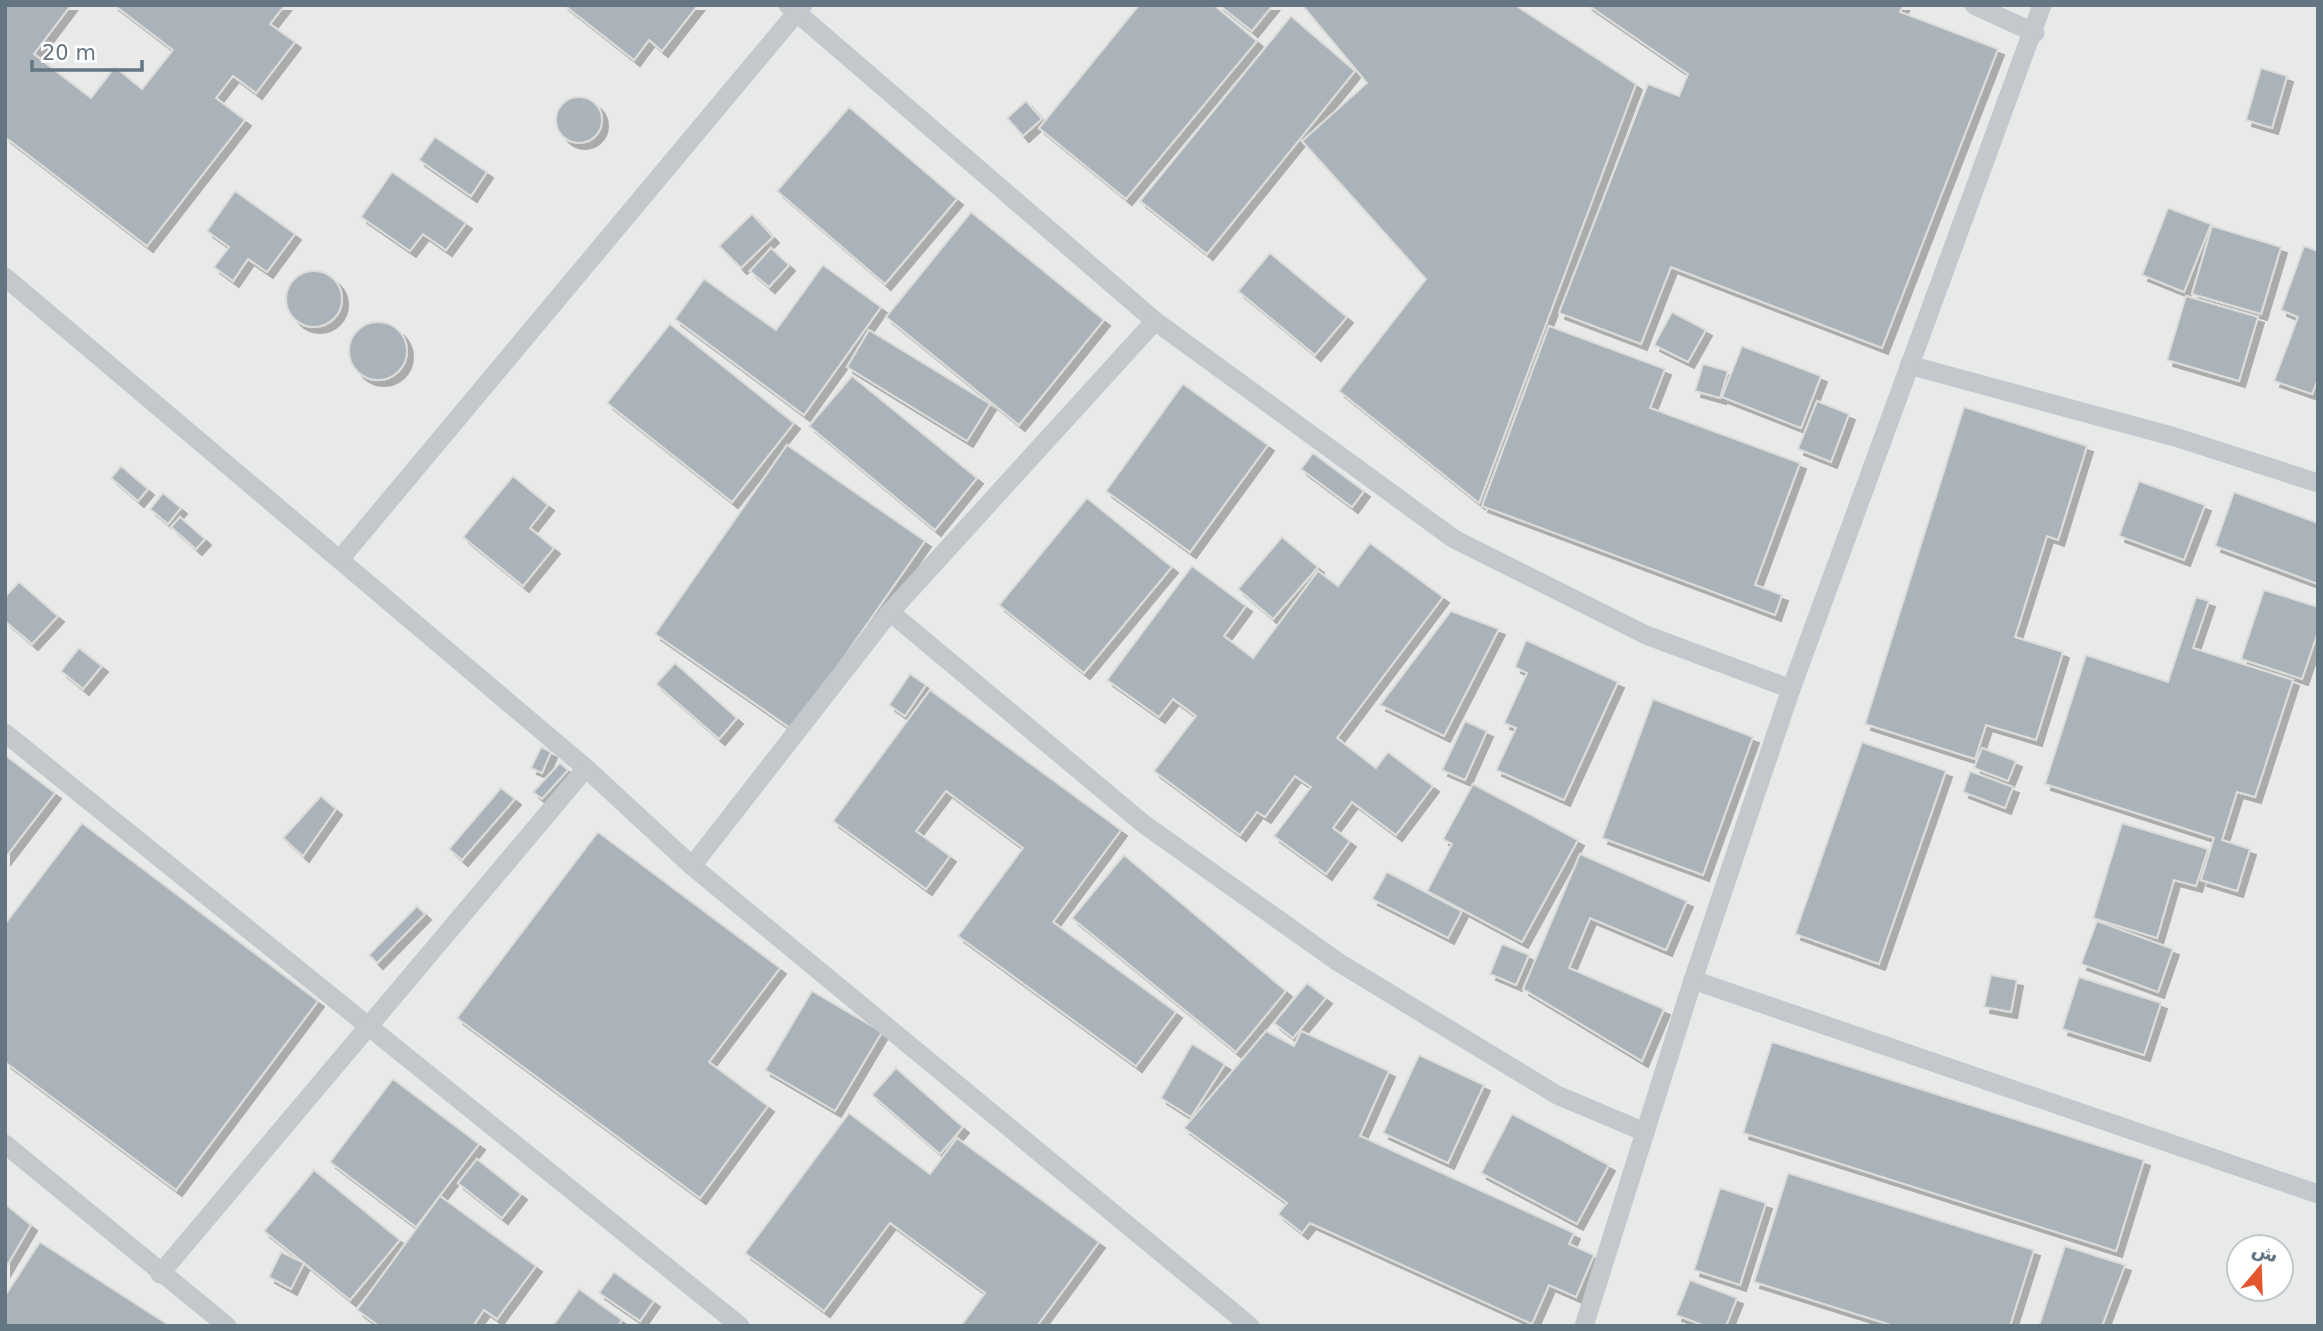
<svg xmlns="http://www.w3.org/2000/svg" width="2323" height="1331" font-family="'DejaVu Sans',Vazirmatn,sans-serif">
<defs>
<filter id="shadow"><feDropShadow dx="6" dy="6" stdDeviation="0" flood-color="#0004"/></filter>
</defs>
<rect width="100%" height="100%" fill="#fafaf8"/>
<path fill="#e8e9e9" fill-rule="evenodd" d="M5,5h2313v1321h-2313zM2239,1247h42v42h-42z"/>
<g fill="#aab3b9" stroke="#dcdcda" stroke-width="2" filter="url(#shadow)">
<path d="M5,5h66l-37,49 57,44 24,-31 27,22 31,-39 -59,-45h171l-15,19 25,18 -39,51 -23,-17 -17,22 29,22 -98,126 -142,-109z"/>
<path d="M564,5h134l-36,46 -13,-11 -15,20z"/>
<path d="M1139,5h75l43,36 -131,158 -87,-71z"/>
<path d="M1219,5h54l-21,26z"/>
<path d="M1302,5h213l121,79 -157,419 -140,-112 87,-112 -124,-138 65,-58z"/>
<path d="M1588,5h315l-3,7 98,37 -116,299 -211,-81 -30,77 -82,-31 89,-229 31,12 9,-22z"/>
<path d="M1291,16l64,55 -148,183 -67,-53z"/>
<path d="M2261,68l26,8 -15,52 -26,-8z"/>
<circle cx="579" cy="120" r="23"/>
<path d="M1026,101l16,18 -19,17 -16,-18z"/>
<path d="M849,107l108,92 -72,85 -108,-93z"/>
<path d="M435,137l52,35 -16,24 -52,-36z"/>
<path d="M392,172l74,51 -20,27 -23,-16 -13,17 -49,-34z"/>
<path d="M235,191l60,43 -28,38 -19,-13 -15,22 -19,-14 15,-20 -22,-16z"/>
<path d="M2168,208l43,16 -27,68 -42,-17z"/>
<path d="M971,212l133,108 -85,105 -133,-108z"/>
<path d="M752,214l21,23 -32,31 -22,-22z"/>
<path d="M2212,226l69,21 -20,67 -69,-20z"/>
<path d="M2304,246l14,5v128l-6,15 -38,-13 24,-64 -17,-7z"/>
<path d="M771,248l18,17 -20,22 -19,-16z"/>
<path d="M1270,253l77,64 -32,38 -77,-64z"/>
<path d="M823,265l58,42 -77,108 -129,-96 29,-40 72,51z"/>
<circle cx="314" cy="299" r="28"/>
<path d="M2186,296l72,21 -19,64 -72,-21z"/>
<path d="M1672,312l34,18 -18,32 -34,-17z"/>
<circle cx="378" cy="351" r="29"/>
<path d="M670,324l124,99 -62,79 -125,-99z"/>
<path d="M1549,326l116,43 -15,39 150,55 -45,122 27,10 -7,20 -293,-109z"/>
<path d="M869,330l121,74 -23,37 -120,-74z"/>
<path d="M1742,346l79,30 -20,52 -79,-31z"/>
<path d="M1703,364l25,7 -8,27 -25,-7z"/>
<path d="M852,376l125,102 -42,52 -126,-104z"/>
<path d="M1183,384l85,61 -78,107 -84,-61z"/>
<path d="M1817,401l32,13 -18,48 -33,-13z"/>
<path d="M1964,407l123,39 -29,94 -11,-4 -32,101 48,15 -27,88 -50,-15 -11,34 -110,-35z"/>
<path d="M787,445l138,96 -132,189 -138,-96z"/>
<path d="M1313,453l51,38 -12,16 -51,-38z"/>
<path d="M121,466l27,23 -10,12 -27,-23z"/>
<path d="M513,476l35,29 -18,23 24,20 -31,38 -60,-49z"/>
<path d="M2139,481l66,24 -21,55 -65,-24z"/>
<path d="M2234,492l84,31v61l-103,-38z"/>
<path d="M163,493l18,15 -13,16 -18,-15z"/>
<path d="M1087,498l85,69 -88,106 -85,-68z"/>
<path d="M180,517l25,22 -9,10 -25,-22z"/>
<path d="M1282,537l36,30 -45,52 -35,-30z"/>
<path d="M1370,543l73,54 -106,141 39,30 12,-16 45,34 -37,49 -44,-33 -19,26 17,13 -24,33 -52,-38 37,-49 -16,-11 -30,41 -8,-5 -17,23 -86,-64 42,-55 -23,-17 -14,18 -52,-37 85,-114 54,40 -22,30 29,22 65,-87 20,15z"/>
<path d="M19,582l39,34 -26,28 -27,-23v-24z"/>
<path d="M2264,590l54,17v25l-16,47 -61,-20z"/>
<path d="M2196,597l13,4 -16,47 100,32 -38,117 -18,-5 -15,48 28,9 -13,42 -36,-11 13,-42 -169,-54 41,-129 82,27z"/>
<path d="M1451,611l48,18 -55,107 -64,-31z"/>
<path d="M1526,640l92,42 -54,118 -68,-30 20,-42 -12,-5 23,-50 -12,-6z"/>
<path d="M79,648l23,18 -19,23 -22,-18z"/>
<path d="M675,663l62,55 -18,21 -63,-55z"/>
<path d="M910,674l16,11 -21,31 -16,-11z"/>
<path d="M930,690l191,140 -68,92 123,90 -40,54 -178,-130 65,-88 -77,-57 -30,40 34,25 -24,33 -93,-68z"/>
<path d="M1653,699l100,38 -50,138 -101,-37z"/>
<path d="M1465,721l22,10 -22,49 -23,-10z"/>
<path d="M1862,742l84,29 -67,193 -84,-30z"/>
<path d="M541,747l10,5 -9,21 -11,-5z"/>
<path d="M1982,748l34,13 -8,20 -34,-13z"/>
<path d="M5,755l50,38 -50,65z"/>
<path d="M560,763l8,7 -26,29 -9,-7z"/>
<path d="M1970,771l43,16 -8,21 -42,-16z"/>
<path d="M1473,784l105,56 -56,102 -95,-51 25,-47 -9,-5z"/>
<path d="M501,788l14,11 -53,61 -13,-11z"/>
<path d="M321,796l15,13 -33,47 -20,-18z"/>
<path d="M82,823l236,178 -142,189 -171,-128v-138z"/>
<path d="M2122,823l86,26 -12,37 -22,-6 -17,58 -64,-20z"/>
<path d="M598,832l182,136 -71,94 59,44 -68,92 -243,-180z"/>
<path d="M1580,854l107,47 -21,49 -76,-32 -21,50 95,41 -22,52 -119,-72z"/>
<path d="M1124,855l162,136 -50,61 -164,-134z"/>
<path d="M1387,872l75,39 -14,27 -76,-39z"/>
<path d="M417,906l8,8 -48,49 -8,-8z"/>
<path d="M2097,921l76,28 -15,43 -77,-28z"/>
<path d="M1502,944l27,11 -13,30 -26,-11z"/>
<path d="M1991,975l26,5 -6,32 -27,-5z"/>
<path d="M2079,977l82,26 -17,52 -82,-26z"/>
<path d="M1307,983l19,15 -33,40 -19,-15z"/>
<path d="M812,991l70,41 -47,79 -70,-41z"/>
<path d="M1266,1031l28,15 7,-15 88,40 -29,65 214,97 -5,11 25,11 -18,42 -27,-12 -17,39 -222,-101 -8,10 -24,-19 9,-11 -103,-75z"/>
<path d="M1772,1042l372,118 -28,91 -373,-118z"/>
<path d="M1192,1044l33,20 -34,53 -30,-19z"/>
<path d="M1419,1055l65,30 -36,78 -65,-30z"/>
<path d="M896,1068l67,59 -23,27 -68,-59z"/>
<path d="M393,1079l86,65 -63,83 -86,-65z"/>
<path d="M849,1113l81,61 27,-36 142,104 -62,84h-76l24,-33 -95,-70 -66,88 -79,-58z"/>
<path d="M1512,1114l97,51 -32,59 -96,-51z"/>
<path d="M477,1159l44,35 -19,24 -44,-35z"/>
<path d="M314,1170l86,70 -50,60 -86,-69z"/>
<path d="M1788,1173l246,77 -24,76h-116l-140,-44z"/>
<path d="M1720,1188l46,15 -26,82 -46,-15z"/>
<path d="M440,1196l96,70 -39,53 -13,-9 -11,16h-94l-22,-16z"/>
<path d="M5,1204l26,21 -26,44z"/>
<path d="M40,1242l130,84h-165v-30z"/>
<path d="M2065,1246l60,19 -23,61h-63z"/>
<path d="M281,1252l23,11 -13,26 -22,-12z"/>
<path d="M614,1272l40,29 -14,20 -41,-28z"/>
<path d="M1690,1280l47,18 -11,28h-21l-29,-11z"/>
<path d="M579,1289l43,31 -4,6h-65z"/>
</g>
<g fill="none" stroke-linecap="round" stroke-linejoin="round">
<g stroke="#c3c8cc" stroke-width="19">
<path d="M788,5l367,316 299,218 192,96 145,54"/>
<path d="M1974,5l61,28"/>
<path d="M5,277l581,491 106,98 558,460"/>
<path d="M1909,365l266,72 143,46"/>
<path d="M341,558l462,-553"/>
<path d="M890,612l255,213 193,137 219,133 88,37"/>
<path d="M5,733l735,593"/>
<path d="M692,866l198,-254 265,-291"/>
<path d="M1693,980l625,214"/>
<path d="M5,1144l222,182"/>
<path d="M160,1274l426,-506"/>
<path d="M1584,1326l109,-346 98,-291 251,-684"/>
</g>
</g>
<rect width="2323" height="1331" fill="none" stroke="#657683" stroke-width="14"/>
<g transform="translate(2260 1268) rotate(19)"><circle r="33" fill="#ffffff" stroke="#c1c8cd" stroke-width="2"/>
<path d="M0-5L12 26L0 18L-12 26Z" fill="#e4572e"/>
<text y="-10" font-size="19" font-weight="bold" text-anchor="middle" fill="#657683">ش</text>
</g>
<path d="M32 60v10h110v-10" fill="none" stroke="#657683" stroke-width="3.5"/>
<text x="42" y="60" font-size="21" fill="#657683" stroke="#ffffff" stroke-width="5" paint-order="stroke">20 m</text>
</svg>
